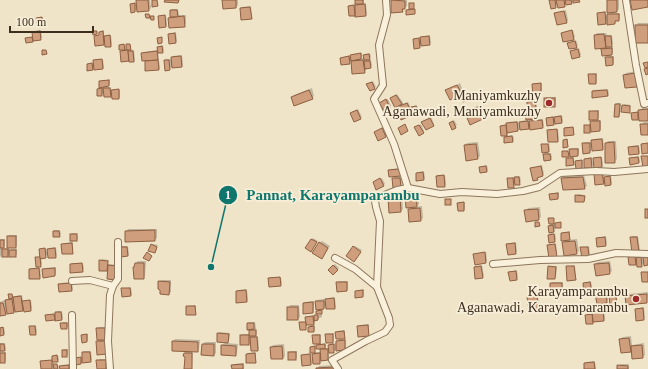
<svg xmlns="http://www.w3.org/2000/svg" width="648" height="369" font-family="'Times New Roman',serif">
<rect width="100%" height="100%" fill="#f0e4c8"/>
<g fill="#0003">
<path d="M137,0h13l1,8 -2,2 -11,1v-2l-3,2 -4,-7 6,-2z"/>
<path d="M223,0h15v5l-2,3z"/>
<path d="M356,0h8v4l2,-1 1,11 -2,1h-15l-1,-9 7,-2z"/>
<path d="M392,0h15v6l-5,5 -10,1z"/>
<path d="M550,0h30l-6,1 -3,2 -13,4v-2l-6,3z"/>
<path d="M608,0h11v9l-4,4h5v6l-4,1 -1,3 -7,-3 -3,3 -7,-10 8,-2v5l5,-4z"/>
<path d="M251,6l1,10 -1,2 -10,-10 1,-1z"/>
<path d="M172,9h6l1,6h7v9l-2,2 -15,-8 2,-2v-6z"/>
<path d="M566,10l2,10 -1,2 -12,-8z"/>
<path d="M161,15h5l1,10 -1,1 -7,-10z"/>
<path d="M638,23h10v19l-12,-17z"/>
<path d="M41,30l1,7 -1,2 -14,3 -1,-3 8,-3 -1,-4 1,-1z"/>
<path d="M104,30v7l2,-2h5l1,9 -1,2 -5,-2 -10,1 -1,-9 5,-2v-2z"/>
<path d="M573,30l2,7 -2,2 -11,-6z"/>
<path d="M176,32l1,9 -2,1 -6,-8z"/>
<path d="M597,33h9l1,2h5l1,9 -4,3h4v6l-3,3h4v7l-1,1 -7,-7 3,-2 -7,-6 2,-2 -9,-11z"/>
<path d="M430,35l1,8 -10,2 -2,2 -5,-8z"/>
<path d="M576,40l2,5 -2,2 -8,-4z"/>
<path d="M130,44l1,5 -2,1h5l1,10 -1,1h-12l-1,-9 3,-3 -4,-4h4l1,3 -2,2h4v-5z"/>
<path d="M163,45l1,6 -6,1 2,16 -1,1 -13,1 -1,-10 -3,-7 2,-1 14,-2v-3z"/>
<path d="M579,48l2,7 -2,1 -8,-5z"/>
<path d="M362,53v5h2v-3l1,-1 5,-1 1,4 -3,3h3l1,6 -6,1 1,2 -3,3 -11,1 -2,-12 -2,2 -8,-5 10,-3 2,-1z"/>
<path d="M182,55l1,10 -1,1 -11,1 -1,2 -5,1v-9l1,-2h6l1,-3z"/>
<path d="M95,59h8l1,8 -1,2 -8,-2 -3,2 -4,-5 6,-2z"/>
<path d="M637,71l2,13 -3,2 -12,-11 2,-2z"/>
<path d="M597,73v8l-1,2h-6l-1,-8 2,-1z"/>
<path d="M110,79v5l-3,3h4v4l1,-1h8v7l-1,1 -6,-5 -3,3 -6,-4 -2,3h-4v-6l2,-1v-6z"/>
<path d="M373,81l3,6 -6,3 -1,-7z"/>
<path d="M460,83l3,8 -2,2 -14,-2z"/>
<path d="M534,83h8v8l-2,2 -7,-8z"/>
<path d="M312,88l2,8 -2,2 -20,-1 2,-2z"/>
<path d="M608,89l1,5 -1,1 -15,-4 1,-1z"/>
<path d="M468,92l2,5 -1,1 -8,-2z"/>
<path d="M397,94l7,10 4,-2 3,6 6,-3 2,7 -1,1 -5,-1 -11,7 -11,-21z"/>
<path d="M546,97h10v8l-1,1 -10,-7z"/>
<path d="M388,99l3,7 -7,4 -2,-8z"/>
<path d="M536,100l1,6 -1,1 -8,-5z"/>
<path d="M617,103h4l-1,12 -1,1 -3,-12z"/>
<path d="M624,104l7,1 -2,7 -6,-6z"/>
<path d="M479,105l5,11 -2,2 -16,-5z"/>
<path d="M642,108h6v12l-8,-4 -2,3 -6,-6 8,-1z"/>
<path d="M358,109l4,8 -2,1 -8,-6z"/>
<path d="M536,110l1,6 -8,2v5l3,-3 11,-1 1,7 -2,1 -11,-1 -2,2 -22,4 1,4 5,-1 1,5 -9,2v-7l-4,-9 6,-2 2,-2 9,-1v3l3,-3 6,-1 -1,-8z"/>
<path d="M599,110v7l-2,3h4v9l-1,1 -8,-1 -2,3 -5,-6 6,-2v-2l3,-3 -4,-7 1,-1z"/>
<path d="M562,115l1,6 -10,4 -6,-7 7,-2v2l2,-2z"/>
<path d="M431,117l3,7 -1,2 -9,-5z"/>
<path d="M454,120l3,5 -4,3 -3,-5z"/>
<path d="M644,122h4v12l-7,-9z"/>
<path d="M421,124l3,7 -1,2 -6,-7z"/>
<path d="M383,127l4,8 -9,4 -3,-7z"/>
<path d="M566,127h8v6l-1,1 -8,-6z"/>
<path d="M550,129h8l1,10 -1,2 -10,-11z"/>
<path d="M603,138l1,10 -1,1 -11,-9 2,-1z"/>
<path d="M565,139h3v7h-1l-3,-6z"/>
<path d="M549,141l1,9 -3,3h4l1,5 -2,1 -6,-4 3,-4 -5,-6 7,-2z"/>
<path d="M608,141h8l1,18 -3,3 -8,-19z"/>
<path d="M478,142l2,14 -3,3 -12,-14 2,-2z"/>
<path d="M585,142h6v9l-1,1 -7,-8z"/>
<path d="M639,145l1,7 -1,1 -9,1v-6l1,-2z"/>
<path d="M572,148h7v6l-5,2v7l3,-3h6v6l-1,1 -6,-6 -3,3 -6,-5 4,-2 -2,-7z"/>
<path d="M639,156l1,5 -1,2 -9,-5z"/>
<path d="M592,157l1,8 -2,2 -6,-8z"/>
<path d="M595,157h7l1,8 -1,1 -8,-8z"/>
<path d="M487,165l1,5 -1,1 -7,-4z"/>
<path d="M542,165l2,9 -6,2 -1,3 -6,-10z"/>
<path d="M401,168l1,6 -3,3h2l1,7 -1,2 -8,-7 3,-3 -7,-6 2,-1z"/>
<path d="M424,171l1,7 -1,1 -7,-6z"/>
<path d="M604,173v5l3,-2 4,-1 1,8 -1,1 -5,-3 -3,2 -8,-8z"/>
<path d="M438,175h7l1,9 -1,2 -8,-10z"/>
<path d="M584,175l3,11 -3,2 -20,1 -2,-11 2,-2z"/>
<path d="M516,176h4l1,6 -6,2 -1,3 -6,-8 6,-2v1z"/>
<path d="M382,178l3,6 -2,1 -9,-3z"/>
<path d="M418,192l1,12 -3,3 6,-1 1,12 -2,2 -11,-11 2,-3 -6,-11 2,-2z"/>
<path d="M559,192v5l-1,1 -8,-4z"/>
<path d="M578,194l7,1v5l-1,1 -8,-5z"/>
<path d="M402,195l1,14 -2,2 -12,-13 2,-2z"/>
<path d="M459,202h6v7l-1,1 -6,-7z"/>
<path d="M540,207l1,10 -3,2 -12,-8 2,-3z"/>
<path d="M550,218h4v5l-2,1 9,-2v4l-6,1v3l-3,4 3,-1 1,6 -1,2 -6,-6 4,-3 -4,-6 3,-3z"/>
<path d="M128,229h29v9l-2,2 -29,-8z"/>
<path d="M55,230h5l1,4 -2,2 -5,-5z"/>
<path d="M570,231v7l-2,2 9,-1 2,12 -3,2 -13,-10 4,-4 -5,-6z"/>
<path d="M72,233h5l1,6 -5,1v11l-1,2 -10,-9 9,-2v-8z"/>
<path d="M9,235h8v11l-1,1h-7v4l2,-2h6v5l-2,2 -5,-3 -3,3 -4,-2 -3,3v-18h5v7l-3,1v4l3,-3 3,1v-13z"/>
<path d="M606,236l1,8 -9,2 -1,-8z"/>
<path d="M632,236h6l2,14 -1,1 -8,-13z"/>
<path d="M313,238l5,3 -5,8 -7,-1z"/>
<path d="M322,241l8,5 -6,10 -5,-13z"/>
<path d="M516,242l1,10 -8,2 -1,-10z"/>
<path d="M556,243l1,11 -1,2 -8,-10z"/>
<path d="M153,244l5,1 -3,7 -4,-7z"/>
<path d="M122,246h6l1,8 -1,2 -7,-8z"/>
<path d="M355,246l7,4 -7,10 -1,-13z"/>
<path d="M589,246l1,9 -1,1 -8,-8z"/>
<path d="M56,247l1,8 -1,2 -8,-3 -3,3h-4l1,7 -4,4h2l1,8 -1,2 -10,-8 7,-2 -1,-10 5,-2 -1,-7 2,-1h4v3l3,-3z"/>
<path d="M486,252l1,9 -1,1 -12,-8z"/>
<path d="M636,255v4l2,-2 4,-1v2l3,-3 3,9 -4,-1 -3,3 -3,-5 -3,3h-6v-7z"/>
<path d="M102,259l7,1 -1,4 10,1 -9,5h-9v-9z"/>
<path d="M138,261h8l-1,15 -2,2 -7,-15z"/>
<path d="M610,261l2,10 -3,2 -14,-9 3,-2z"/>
<path d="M72,263h11l1,6 -2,2 -11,-6z"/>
<path d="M335,264l4,4 -6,5 -4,-4z"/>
<path d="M482,265l2,11 -2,1 -7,-10z"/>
<path d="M575,265l1,13 -1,1 -8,-12z"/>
<path d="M551,266h6l-1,11 -2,1 -5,-11z"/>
<path d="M56,267v7l-1,1 -11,2 -1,-7 2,-2z"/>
<path d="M517,270l1,8 -1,1 -7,-7z"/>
<path d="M271,277h10l1,7 -2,1 -11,-7z"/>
<path d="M161,280h10v12l-2,2 -10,-12z"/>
<path d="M339,281h9v8l-1,1 -10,-7z"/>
<path d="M591,281l2,11 -2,1 -7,-10z"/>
<path d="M72,282l1,7 -2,1 -12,-6 2,-1z"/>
<path d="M552,282h11v8l-1,1 -11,-7z"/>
<path d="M131,287l1,7 -1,1 -9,-6z"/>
<path d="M247,289l1,11 -1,1 -10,-10 1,-1z"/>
<path d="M364,289v6l-1,1 -7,-5z"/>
<path d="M607,292l1,8 -1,2 -10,-8z"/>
<path d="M648,292l-1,10 -21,-6 3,-2z"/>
<path d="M10,294h2l1,5 2,-3 7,-1 1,6 8,-1 1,8 -1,2 -15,1v-1l-2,2 -7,-1 -2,3 -5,1v-13l10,-4z"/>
<path d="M538,295l1,11 -1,1 -10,-10z"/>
<path d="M611,295h6v7l-1,2 -6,-7z"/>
<path d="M335,297l1,10 -1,1 -9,-2 -2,2 -7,1 -1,-8 1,-1z"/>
<path d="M314,301v10l-1,1 -9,-9 1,-1z"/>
<path d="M196,305v8l-1,1 -8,-7 1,-1z"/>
<path d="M290,305h9l1,12 -2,2 -10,-11z"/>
<path d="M644,307l1,11 -1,1 -8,-10z"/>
<path d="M604,308l1,11 -1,1 -9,1 -2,2 -7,-8 7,-2 1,-4z"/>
<path d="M57,311h5l1,7 -2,1 -5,-2 -2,2 -8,-3 10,-3z"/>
<path d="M322,311v6l-7,3v3l-3,3 3,-1v5l-1,1 -5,-4 3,-3h-5l-1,5 -6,-6 7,-2 -1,-4 2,-1 13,-1 -4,-2z"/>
<path d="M63,322h5v5l-1,1 -6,-4z"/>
<path d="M249,322h6l2,12 -3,2h4l1,13 -2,1 -6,-9 -2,3 -8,-9 1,-1h8l-2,-11z"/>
<path d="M369,324v10l-1,1 -10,-9 2,-1z"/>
<path d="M36,325l1,7 -2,2 -5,-7z"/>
<path d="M0,327h4l1,6 -1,1 -4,1z"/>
<path d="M99,327h7v10l-2,3h3l1,12 -11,-11 3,-2 -3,-11z"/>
<path d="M345,330v7l-3,3 4,-1v9l-17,4v6l-1,1 -7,1 -1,3 -6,-2 -3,3 -8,-9 8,-2 1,8h2l-1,-7 2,-2h6v-4h-4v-5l-4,-7 2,-2h6v10l5,-1v5h3v-3l4,-3 -7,-8 8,-1v7l-3,4 6,-1v-2l3,-3 -4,-6 1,-1z"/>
<path d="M219,332l11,1 -1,8 -2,2 11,1 -1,9 -2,2 -13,-10 4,-3 -8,-8z"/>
<path d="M84,334h4v6l-1,1 -5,-6z"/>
<path d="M631,336l1,9 12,-2 1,12 -2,2 -11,-6 -10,1 -2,-13 3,-2z"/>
<path d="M175,339l25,1 -1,9 -2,2h-4l-1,18h-7l1,-13 -1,-3 2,-3h-14v-9z"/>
<path d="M205,342h11v11l-2,2 -11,-11z"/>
<path d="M0,343h5l1,6 -3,3h3v9l-2,1h-4z"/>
<path d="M284,344l1,12 -2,2 -12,-11 2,-2z"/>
<path d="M64,349h4v6l-1,1h-4v-6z"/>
<path d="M84,351h7l1,9 -2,1 -7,1 -2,1 -5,-5 7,-1v-5z"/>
<path d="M290,351h7v6l-1,2 -7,-7z"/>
<path d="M256,352v8l-1,2 -8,-8 1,-1z"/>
<path d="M54,355h4l1,5 -6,1v5l4,-2 1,5h-16l-1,-7 1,-1 11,-1v-4z"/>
<path d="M99,359h8v10h-9l-1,-8z"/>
<path d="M595,361l1,8h-11v-6l2,-1z"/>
<path d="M244,363v6h-11l-1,-4 2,-1z"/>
<path d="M70,364l-1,4 -8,-2 1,-1z"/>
<path d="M621,364h8v5h-11v-3z"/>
<path d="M336,365l1,4h-20l2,-3z"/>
</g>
<g fill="#cf9f7d" stroke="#8d5f41">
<path d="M136,0h12l1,11 -12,1z"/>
<path d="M152,0h5l1,6 -6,1z"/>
<path d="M165,0h14l-1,3 -14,-1z"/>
<path d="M222,0h14v8l-13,1z"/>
<rect x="355" y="0" width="8" height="4"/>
<path d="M391,0l14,1v8h-3l1,3 -12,1z"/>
<path d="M549,0h6l1,8 -5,1z"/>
<path d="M556,0h8l1,7 -7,1z"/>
<path d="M565,0h6l1,4 -6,1z"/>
<path d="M573,0h6l1,2 -7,1z"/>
<path d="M607,0h10v12l-10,1z"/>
<path d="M630,0h18v7l-16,3z"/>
<path d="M135,3v9l-4,1 -1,-9z"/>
<rect x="409" y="3" width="5" height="6"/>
<path d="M365,4l1,12 -11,1v-12z"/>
<path d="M354,5l1,11h-6l-1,-10z"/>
<path d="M250,7l2,12 -11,1 -1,-12z"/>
<path d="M415,9v5l-9,1v-5z"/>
<path d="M170,10h7l1,7h-8z"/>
<path d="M564,11l3,12 -10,2 -3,-12z"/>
<path d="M605,12l1,12 -8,1 -1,-12z"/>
<path d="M145,14h4l1,4h-4z"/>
<path d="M607,14h12v7h-4v3l-8,1z"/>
<path d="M165,15l1,12 -7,1 -1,-12z"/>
<path d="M150,16h4v4h-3z"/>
<path d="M184,16l1,11 -16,1 -1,-10z"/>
<path d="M42,17l1,6h-6l-1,-5z"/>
<rect x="635" y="25" width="13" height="18"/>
<path d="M572,30l2,10 -11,2 -2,-9z"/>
<path d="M40,31l1,9 -8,1 -1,-9z"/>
<path d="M92,31h5v3l-4,1z"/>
<path d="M103,31l1,14 -9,1 -1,-10 5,-1v-3z"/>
<path d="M175,33l1,10 -7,1 -1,-10z"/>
<path d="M604,34l2,14 -11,1 -1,-14z"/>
<path d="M110,35l1,12h-6l-1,-11z"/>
<path d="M429,36l1,9 -9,1 -1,-9z"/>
<path d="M605,36h6l1,11h-6z"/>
<path d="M32,37l1,5 -7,1 -1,-5z"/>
<path d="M162,37v6l-4,1 -1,-6z"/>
<path d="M419,38l1,10 -6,1 -1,-10z"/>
<path d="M575,41l2,7 -8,1 -2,-6z"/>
<path d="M124,44l1,6h-6v-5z"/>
<path d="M126,44h4l1,6h-5z"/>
<path d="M162,46l1,7h-5l-1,-6z"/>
<path d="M612,48v7l-10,1 -1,-7z"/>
<path d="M578,49l2,8 -8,2 -2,-8z"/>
<path d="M42,50h4l1,4 -5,1z"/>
<path d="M128,50l1,11 -8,1 -1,-11z"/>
<path d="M128,51h5l1,11h-5z"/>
<path d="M157,51l1,9 -16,1 -1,-8z"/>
<path d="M361,53v6l-10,2 -1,-6z"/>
<path d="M369,54l1,6h-6l-1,-5z"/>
<path d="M181,56l1,11 -10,1 -1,-11z"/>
<path d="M349,56l1,8 -9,1 -1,-7z"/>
<path d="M605,57h8v8l-7,1z"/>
<path d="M102,59l1,10 -9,1 -1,-10z"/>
<path d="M158,60l1,10 -14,1v-10z"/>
<path d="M164,60h5l1,10 -5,1z"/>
<path d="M363,60l2,13 -13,1 -1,-13z"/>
<path d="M364,61h6l1,7 -6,1z"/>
<path d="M648,62v5l-3,1 -2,-5z"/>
<path d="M92,63l1,7 -6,1v-7z"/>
<path d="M648,68v6l-2,1 -2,-6z"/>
<path d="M635,73l2,14 -12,1 -2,-13z"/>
<path d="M588,74h8v10h-7z"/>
<path d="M109,80v6l-10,2v-7z"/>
<path d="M372,82l3,7 -5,2 -4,-7z"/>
<path d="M541,83v10l-8,3 -1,-12z"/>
<path d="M457,85l5,9 -12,6 -5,-10z"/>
<path d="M102,88v8h-5v-7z"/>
<path d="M103,88h7l1,9h-7z"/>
<path d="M119,89v10h-7l-1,-9z"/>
<path d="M309,90l4,9 -19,7 -3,-9z"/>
<path d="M607,90l1,6 -16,2v-7z"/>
<path d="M467,93l3,6 -7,3 -3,-6z"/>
<path d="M396,95l6,9 -7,4 -5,-10z"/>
<rect x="544" y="98" width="11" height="9"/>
<path d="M386,99l4,9 -6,3 -5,-8z"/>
<path d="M535,101l1,7 -9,1v-7z"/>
<path d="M407,103l3,6 -11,6 -4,-7z"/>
<path d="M615,104h5l-1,13h-5z"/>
<path d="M622,105l8,1v7l-9,-1z"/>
<path d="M416,106l3,8 -6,2 -2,-9z"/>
<path d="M477,107l6,12 -13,6 -5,-12z"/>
<path d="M648,109v12h-9l-1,-11z"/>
<path d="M357,110l4,9 -7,3 -4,-9z"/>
<path d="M410,110l2,5 -11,5 -2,-4z"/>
<path d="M535,110l1,9 -10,1 -1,-9z"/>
<rect x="589" y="111" width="9" height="9"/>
<path d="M638,112v8h-6l-1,-7z"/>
<path d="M561,116l1,7 -7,1 -1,-7z"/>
<path d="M553,117l1,8 -7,1 -1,-8z"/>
<path d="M430,118l4,8 -8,4 -5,-8z"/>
<path d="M542,120l1,8 -13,2 -1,-9z"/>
<path d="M453,121l3,7 -4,2 -3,-7z"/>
<path d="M528,121l1,8 -9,1 -1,-8z"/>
<path d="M590,121h10v10l-9,1z"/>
<path d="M517,122l1,9 -11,2 -1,-10z"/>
<path d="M405,124l3,7 -7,4 -3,-7z"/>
<path d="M640,124h8v11h-7z"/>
<path d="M419,125l5,8 -5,3 -5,-9z"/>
<path d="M506,125l1,11h-6l-1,-10z"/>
<rect x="584" y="125" width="6" height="8"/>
<path d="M573,127l1,8 -10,1v-8z"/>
<path d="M382,128l4,9 -8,4 -4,-9z"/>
<path d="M557,129l1,13h-10l-1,-12z"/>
<path d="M512,136l1,6 -9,1v-6z"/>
<path d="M567,139l1,8 -5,1v-8z"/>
<path d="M602,139l1,11 -11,1 -1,-11z"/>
<path d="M614,142l1,21h-10v-20z"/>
<path d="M582,143h8v10l-7,1z"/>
<path d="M648,143v10l-6,1 -1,-10z"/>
<path d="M476,144l2,15 -12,2 -2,-16z"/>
<path d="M541,144h7l1,8 -7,1z"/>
<path d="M638,146l1,8 -10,1 -1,-8z"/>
<path d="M569,149h9v7l-8,1z"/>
<path d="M562,151h6l1,6h-7z"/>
<path d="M543,154h7l1,6 -7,1z"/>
<path d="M641,156h7v10l-5,1z"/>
<path d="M601,157l1,10 -8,1 -1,-10z"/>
<path d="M638,157l1,6 -9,2 -1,-7z"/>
<path d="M566,158h7l1,7 -8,1z"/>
<path d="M591,158l1,10h-8v-9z"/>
<path d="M582,160v8l-6,1 -1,-8z"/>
<path d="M486,166l1,6 -7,1 -1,-6z"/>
<path d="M541,166l2,10 -6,2 1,2 -5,1 -3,-13z"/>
<path d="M400,169l1,7 -12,1 -1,-7z"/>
<path d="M423,172l1,8 -8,1v-8z"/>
<path d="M602,173l2,11 -9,1 -1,-11z"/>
<path d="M444,175l1,12h-8l-1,-11z"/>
<path d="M610,176l1,9 -6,1 -1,-9z"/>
<path d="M514,177h5l1,8h-5z"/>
<path d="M583,177l2,12 -22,1 -2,-12z"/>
<path d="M380,178l4,8 -8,4 -3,-8z"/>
<path d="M392,178h8l1,9 -8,1z"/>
<path d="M507,178h6l1,10h-6z"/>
<path d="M558,193v6l-8,1 -1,-6z"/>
<path d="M416,194l1,13 -11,1 -1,-13z"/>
<path d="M575,195l10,1 -1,6h-9z"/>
<path d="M400,197l1,15 -12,1 -1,-15z"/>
<rect x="445" y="199" width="6" height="6"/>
<path d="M464,202v9h-6l-1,-8z"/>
<path d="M420,208l1,13 -12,1 -1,-13z"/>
<path d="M538,209l1,11 -13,2 -2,-12z"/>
<rect x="645" y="209" width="3" height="9"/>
<path d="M548,218h6v6h-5z"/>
<path d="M535,222h4l1,4 -5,1z"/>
<path d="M561,222v6h-6v-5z"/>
<path d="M553,225l1,7 -5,1 -1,-7z"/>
<path d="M155,230v11l-30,1v-11z"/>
<path d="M53,231h6l1,6h-7z"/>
<path d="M569,232l1,8 -9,1v-8z"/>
<rect x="70" y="234" width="7" height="7"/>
<path d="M554,234l1,8 -6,1 -1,-8z"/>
<rect x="7" y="236" width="9" height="12"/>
<path d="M605,237l1,9 -9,1 -1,-9z"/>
<path d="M630,237h7l2,15 -7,1z"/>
<path d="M311,239l6,3 -6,10 -6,-4z"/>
<rect x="0" y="240" width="4" height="8"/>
<path d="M575,241l2,13 -13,2 -2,-14z"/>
<path d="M319,242l9,6 -6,11 -10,-6z"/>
<path d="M72,243l1,11h-11l-1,-10z"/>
<path d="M515,243l1,11 -8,1 -2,-11z"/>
<path d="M151,244l6,3 -2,6 -7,-2z"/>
<path d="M555,244l2,13 -8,1 -2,-13z"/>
<path d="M353,246l8,6 -7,10 -8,-6z"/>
<path d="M120,247h7l1,9 -7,1z"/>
<path d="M580,247h8l1,10 -7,1z"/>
<path d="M45,248l1,10 -6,1 -1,-10z"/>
<path d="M55,248l1,10h-8l-1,-9z"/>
<rect x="2" y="249" width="6" height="8"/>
<rect x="9" y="250" width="7" height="7"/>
<path d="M147,252l5,4 -3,5 -6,-3z"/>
<path d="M485,252l1,11 -11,2 -2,-11z"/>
<path d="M635,256l1,9h-7l-1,-8z"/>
<path d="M643,256h5v9l-4,1z"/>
<path d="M35,257h5l1,10h-5z"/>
<path d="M641,257l1,10h-5l-1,-9z"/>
<path d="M99,260l9,1 -1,10h-8z"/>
<path d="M82,263l1,9 -13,1v-9z"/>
<path d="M135,263h9v16h-10l-1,-12h1z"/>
<path d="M609,263l1,11 -14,2 -2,-12z"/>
<path d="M108,265l9,1 -1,14 -9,-1z"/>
<path d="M333,265l5,5 -5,5 -5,-5z"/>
<path d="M481,266l2,12 -8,1 -1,-12z"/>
<path d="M548,266l8,1 -1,12h-8z"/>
<path d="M566,266h8l2,14 -9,1z"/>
<path d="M39,268l1,11h-11v-10z"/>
<path d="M55,268v8l-12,2 -1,-9z"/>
<path d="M516,271l1,9 -7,1 -2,-9z"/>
<path d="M641,272h7v10h-6z"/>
<path d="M280,277l1,9 -12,1 -1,-9z"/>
<path d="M158,281l12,1 -1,13 -9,-1v-4l-2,-1z"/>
<path d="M336,282h11v9l-10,1z"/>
<path d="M590,282l2,12 -8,1 -1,-12z"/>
<path d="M71,283l1,8 -13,1 -1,-8z"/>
<path d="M550,283h12v9l-12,1z"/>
<path d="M121,288h9l1,8 -9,1z"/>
<path d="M246,290l1,12 -11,1v-12z"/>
<path d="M363,290v7l-8,1v-7z"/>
<path d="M606,292l1,11 -10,1 -2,-10z"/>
<path d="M8,294h4l1,4 -4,1z"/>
<path d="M647,294v9l-21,2 -1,-9z"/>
<path d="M537,295l1,13 -9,2 -2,-13z"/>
<path d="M21,296l2,15 -8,1 -2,-15z"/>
<path d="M609,296h7l1,9h-7z"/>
<path d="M334,298l1,11h-9l-1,-10z"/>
<path d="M12,299l2,14 -7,1 -2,-14z"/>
<path d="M30,300l1,11 -7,1 -2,-11z"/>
<path d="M315,301h9v8l-8,1z"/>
<path d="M313,302v11l-10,1v-11z"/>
<path d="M0,303h3l3,12 -6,1z"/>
<path d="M186,306h9l1,9h-10z"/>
<rect x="287" y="307" width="11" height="13"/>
<path d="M643,308l1,12 -8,1 -1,-12z"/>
<path d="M603,309l1,12 -11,1 -1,-12z"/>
<path d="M322,310v4h-6v-3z"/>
<path d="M55,312h6l1,8 -7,1z"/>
<path d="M54,314l1,6 -9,1 -1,-6z"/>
<path d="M592,314l1,10h-7l-1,-9z"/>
<path d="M314,315h4v5l-4,1z"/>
<path d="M313,316l1,9h-8l-1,-8z"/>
<path d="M299,322h7v8h-6z"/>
<path d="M60,323h7v6h-6z"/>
<path d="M247,323h7v6l-7,1z"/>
<path d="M368,325l1,11 -11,1 -1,-11z"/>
<path d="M29,326h6l1,9h-6z"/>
<path d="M314,326v6h-6v-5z"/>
<path d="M3,327l1,8 -4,1v-8z"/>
<path d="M96,328h9v12h-8z"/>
<rect x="249" y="330" width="7" height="6"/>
<path d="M344,331l1,8h-9l-1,-7z"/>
<path d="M217,333l12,1 -1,9 -11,-1z"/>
<path d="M87,334v8l-5,1 -1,-8z"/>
<path d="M325,334h8v9h-7z"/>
<rect x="240" y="335" width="9" height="10"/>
<path d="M312,335h8v9h-7z"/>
<path d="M250,337h7l1,14h-7z"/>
<path d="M629,338l2,14 -10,1 -2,-14z"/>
<path d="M345,340v10l-9,1v-10z"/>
<path d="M96,341h10l1,13 -10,1z"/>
<path d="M172,341l26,1v10l-26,-1z"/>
<path d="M0,344h4l1,7h-5z"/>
<path d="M202,344h12v12l-13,-1z"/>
<path d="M325,344v5h-9v-4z"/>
<path d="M334,344v9h-5l-1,-8z"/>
<path d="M221,345l15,1v10l-15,-1z"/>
<path d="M642,345l1,13 -11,1 -1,-13z"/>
<path d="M282,346l1,13h-12l-1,-12z"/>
<path d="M315,346v7h-5v-6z"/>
<path d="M320,349h8v11l-7,1z"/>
<rect x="62" y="350" width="5" height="7"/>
<path d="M82,352h8l1,10 -9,1z"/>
<rect x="288" y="352" width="8" height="8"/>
<rect x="0" y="353" width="5" height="10"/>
<path d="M184,353h8v16h-8l1,-12 -2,-1z"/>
<path d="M255,353l1,10h-10v-9z"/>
<path d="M320,353v11h-7l-1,-10z"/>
<path d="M310,354l1,11 -9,1 -1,-11z"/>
<path d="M57,355l1,7h-6v-6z"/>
<path d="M81,357v7l-5,1 -1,-7z"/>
<path d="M52,360v9h-11l-1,-8z"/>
<path d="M96,360h10v9h-9z"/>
<path d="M594,362l1,7h-11v-6z"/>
<path d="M53,364h4l1,5h-4z"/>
<path d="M243,364v5h-11l-1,-4z"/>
<path d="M69,365v4h-9l-1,-3z"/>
<path d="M617,365l11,1v3h-11z"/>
<path d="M334,367l1,2h-19v-1z"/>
</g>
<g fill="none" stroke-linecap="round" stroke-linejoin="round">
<defs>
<g id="minor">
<path d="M386,0l1,15 -8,30 4,40 -9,14 20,45 14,44"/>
<path d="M626,0l10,65 8,39 4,-1"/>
<path d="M335,258l20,11 22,18"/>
<path d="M493,264l47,-4 48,-1 28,-6 32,1"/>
<path d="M72,281l18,-1 23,6"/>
<path d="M72,315l1,54"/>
<path d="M110,369l-2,-28 2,-46 3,-9 5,-7v-37"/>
<path d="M338,369l-6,-9 34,-19 19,-9 5,-7 -1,-7 -12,-31 3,-66 -4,-14 -1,-6 2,-3 20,-8 11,-2 32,6 22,-2 35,2 26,-3 16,-4 21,-14 36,-2 18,1 34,-3"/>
</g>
</defs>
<use href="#minor" stroke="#8d765c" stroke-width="8"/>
<use href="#minor" stroke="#faf1dc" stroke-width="6"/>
</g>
<g fill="#9e2a2b" stroke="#f7eed8" stroke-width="1.5">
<circle cx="549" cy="103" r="4"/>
<circle cx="636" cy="299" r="4"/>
</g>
<g text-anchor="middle" stroke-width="3.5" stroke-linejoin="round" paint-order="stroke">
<g font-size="14" fill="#3d2e20" stroke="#f7eed8" text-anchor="end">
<text x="541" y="100">Maniyamkuzhy<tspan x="541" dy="16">Aganawadi, Maniyamkuzhy</tspan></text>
<text x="628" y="296">Karayamparambu<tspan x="628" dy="16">Aganawadi, Karayamparambu</tspan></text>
</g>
</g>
<path fill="none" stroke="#0f766e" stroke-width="1.5" d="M211 267L228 195"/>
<g fill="#0f766e" stroke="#f7eed8" stroke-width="1.5">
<circle cx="211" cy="267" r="4"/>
<circle cx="228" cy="195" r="10"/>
</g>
<g font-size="12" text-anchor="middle" font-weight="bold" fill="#fff">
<text x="228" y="199">1</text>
</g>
<g font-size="15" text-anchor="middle" font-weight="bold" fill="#0f766e" stroke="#f7eed8" stroke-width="3.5" stroke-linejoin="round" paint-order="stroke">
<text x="333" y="200">Pannat, Karayamparambu</text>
</g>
<path d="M10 26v6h83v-6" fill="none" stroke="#3d2e20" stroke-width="2"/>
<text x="16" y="26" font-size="12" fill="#3d2e20" stroke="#f7eed8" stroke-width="3" paint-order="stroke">100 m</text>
</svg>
